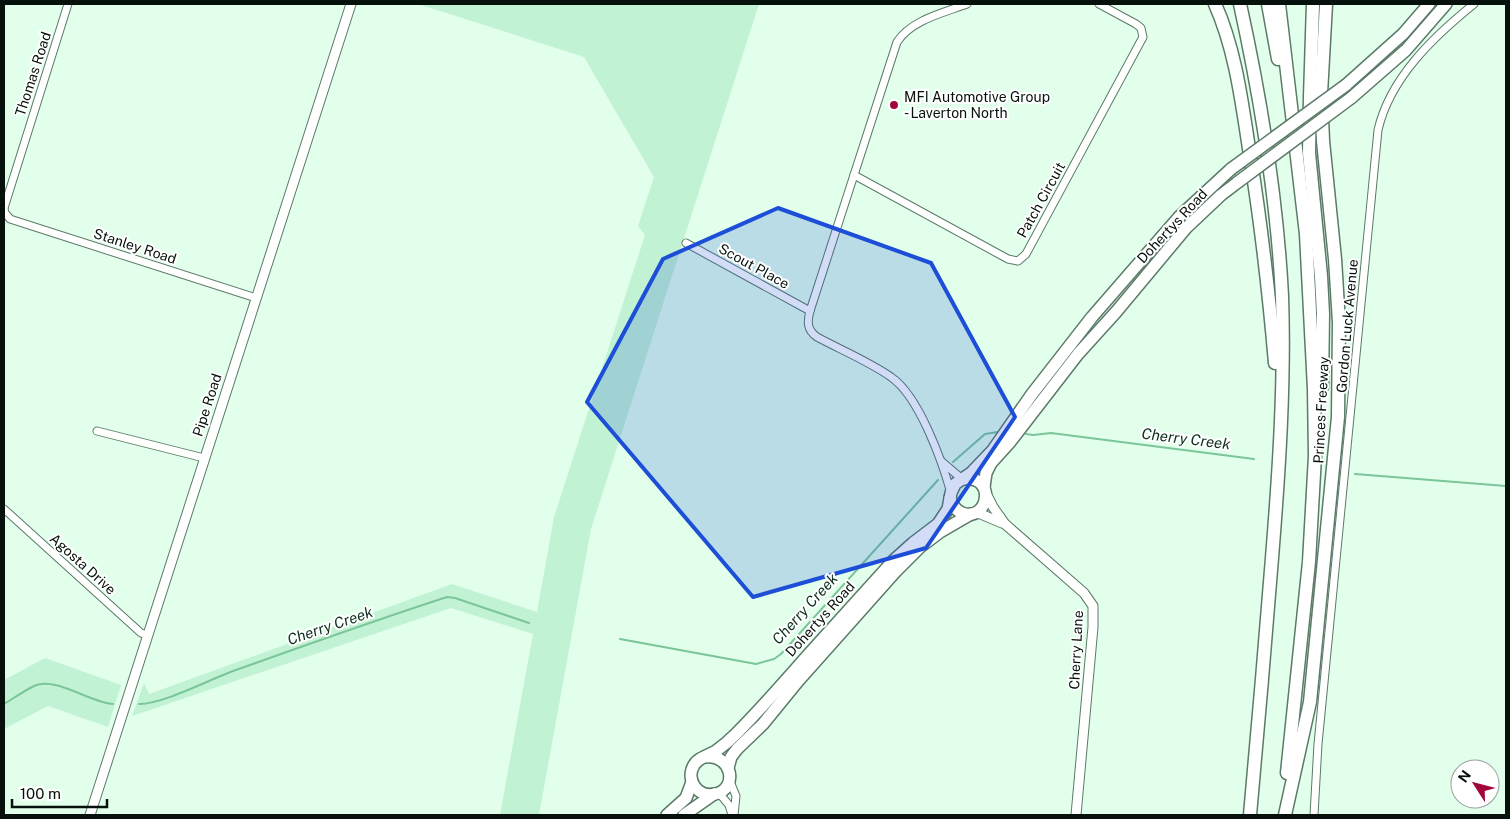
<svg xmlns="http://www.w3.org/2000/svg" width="1510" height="819" font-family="'Public Sans',sans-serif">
<rect width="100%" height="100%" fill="#e2ffec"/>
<g fill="#c1f2d3">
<path d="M418,4h341l-168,525 -52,286h-39l33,-181 -82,-26 -319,108 12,-33 5,11 303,-110 85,28 17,-95 91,-282 -7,-9 16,-49 -70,-120z"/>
<path d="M45,658l76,27 -13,42 -60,-21 -44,23v-49z"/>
</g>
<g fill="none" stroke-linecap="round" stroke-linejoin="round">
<g stroke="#7ac699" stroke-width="2">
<path d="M1026,434l7,1 18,-2 203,26"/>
<path d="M953,462l32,-28 13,-2"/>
<path d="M1355,474l151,12"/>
<path d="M620,639l136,25 18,-5 7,-5 157,-174"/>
<path d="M4,704c10,-6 20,-13 30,-18 21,-10 57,17 79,18"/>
<path d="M139,704c25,0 71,-25 97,-34 70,-25 140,-50 211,-73l8,1 74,25"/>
</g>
<defs>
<g id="minor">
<path d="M854,175l154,84 10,2 8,-7 117,-217 -2,-9 -5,-4 -37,-20"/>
<path d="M4,208l64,-204"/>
<path d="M4,209l1,4 5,6 246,79"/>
<path d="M686,243l124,68"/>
<path d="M97,431l107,27"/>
<path d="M941,461l21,18"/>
<path d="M951,493c-9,-32 -32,-97 -60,-116 -21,-15 -50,-27 -74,-40 -10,-7 -10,-15 -7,-26l87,-269c14,-22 46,-29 70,-38"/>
<path d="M4,509l137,124 6,2"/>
<path d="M729,779l7,17 -2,19"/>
<path d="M719,793l10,12 3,10"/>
<path d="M1314,815l4,-71 60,-614c12,-52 55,-93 96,-126"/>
</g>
<g id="tertiary">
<path d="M986,493l7,14 12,17 79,69 9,13v21l-17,188"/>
<path d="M976,512l26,11"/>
<path d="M90,815l261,-811"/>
</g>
<g id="primary">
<path d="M1346,85l57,-51 26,-30"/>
<path d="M1351,98l55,-48 40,-46"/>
<path d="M984,487l2,-14 5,-10 19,-21 68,-88 38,-42 70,-84 35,-33 17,-13"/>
<path d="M950,498c2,7 5,12 12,15 27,10 35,-39 1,-34"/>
<path d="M706,757c26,-3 33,32 9,37 -17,4 -30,-14 -21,-29 4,-7 15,-10 22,-14 7,-5 14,-11 20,-17 26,-26 50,-54 74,-81 28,-31 56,-62 84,-93l19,-17 25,-19 10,-15 3,-16 4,-9 16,-11 22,-23 39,-56 60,-77 87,-100 52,-48"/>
<path d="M728,768l3,-11 6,-8 26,-25 35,-43 97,-109 25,-25 20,-15 31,-18"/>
<path d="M667,815l19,-17 6,-16"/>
<path d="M684,815l30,-21"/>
</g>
<g id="motorway">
<path d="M1215,4c21,47 27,100 35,151 11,69 19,138 25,208"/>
<path d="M1240,4c21,96 37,193 42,292 3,87 -3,175 -10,262 -7,86 -14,171 -22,257"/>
<path d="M1268,4l10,55"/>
<path d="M1279,4l27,230 8,155 1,67 -6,106 -22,211"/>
<path d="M1313,4l-3,93 -1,56 12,123 2,38 -1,73"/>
<path d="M1285,815l25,-113 28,-285 1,-94 -4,-64 -12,-118 -2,-47 5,-90"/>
</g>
</defs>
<use href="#minor" stroke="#5b7a67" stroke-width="9"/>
<use href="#tertiary" stroke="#5b7a67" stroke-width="11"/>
<use href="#primary" stroke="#5b7a67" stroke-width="14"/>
<use href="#motorway" stroke="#5b7a67" stroke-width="15"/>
<use href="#minor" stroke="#fff" stroke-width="7"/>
<use href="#tertiary" stroke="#fff" stroke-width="9"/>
<use href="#primary" stroke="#fff" stroke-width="11"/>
<use href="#motorway" stroke="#fff" stroke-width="12"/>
<defs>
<g id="primary-bridge">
<path d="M1231,169l115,-84"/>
<path d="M1238,182l113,-84"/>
</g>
</defs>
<use href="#primary-bridge" stroke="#5b7a67" stroke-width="14" stroke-linecap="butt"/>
<use href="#primary-bridge" stroke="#fff" stroke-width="11"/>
</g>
<path fill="#1d4ed8" fill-opacity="0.2" stroke="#1d4ed8" stroke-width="4" stroke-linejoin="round" d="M778,208l153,55 84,154 -89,131 -173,49 -166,-195 76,-143z"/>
<circle fill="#a3063a" stroke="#fff" stroke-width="2" cx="894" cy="105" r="5"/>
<g text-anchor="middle" stroke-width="4" stroke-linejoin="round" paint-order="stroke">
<g font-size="14" fill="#05110a" stroke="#fff">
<text transform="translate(33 74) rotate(-72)" y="5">Thomas Road</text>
<text transform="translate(1041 200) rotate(-61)" y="5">Patch Circuit</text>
<text transform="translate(1172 226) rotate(-47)" y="5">Dohertys Road</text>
<text transform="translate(135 246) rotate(18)" y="5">Stanley Road</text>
<text transform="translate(754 266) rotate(29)" y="5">Scout Place</text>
<text transform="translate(1347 326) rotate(-85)" y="5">Gordon Luck Avenue</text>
<text transform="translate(207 405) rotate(-72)" y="5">Pipe Road</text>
<text transform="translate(1321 410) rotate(-87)" y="5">Princes Freeway</text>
<text transform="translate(83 564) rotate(42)" y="5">Agosta Drive</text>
<text transform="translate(820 619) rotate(-48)" y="5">Dohertys Road</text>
<text transform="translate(1076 650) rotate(-87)" y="5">Cherry Lane</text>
</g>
<g font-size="14" fill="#05110a" stroke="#fff" text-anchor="start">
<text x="904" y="102">MFI Automotive Group<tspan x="904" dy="16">- Laverton North</tspan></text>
</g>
<g font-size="15" font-style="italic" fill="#0f311f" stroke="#fff">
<text transform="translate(1186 439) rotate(7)" y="5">Cherry Creek</text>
<text transform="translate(805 609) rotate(-48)" y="5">Cherry Creek</text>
<text transform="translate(330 626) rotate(-19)" y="5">Cherry Creek</text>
</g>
</g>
<rect width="1510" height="819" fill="none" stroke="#05110a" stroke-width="10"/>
<g transform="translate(1475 784) rotate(306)"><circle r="24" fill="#ffffff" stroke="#9ba09d"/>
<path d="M0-4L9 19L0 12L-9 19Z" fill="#a3063a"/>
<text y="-8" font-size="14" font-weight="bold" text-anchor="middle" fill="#05110a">N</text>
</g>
<path d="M12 799v8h95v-8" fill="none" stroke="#05110a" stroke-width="2.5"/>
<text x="20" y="799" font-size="15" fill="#05110a" stroke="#ffffff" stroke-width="4" paint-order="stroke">100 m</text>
</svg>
